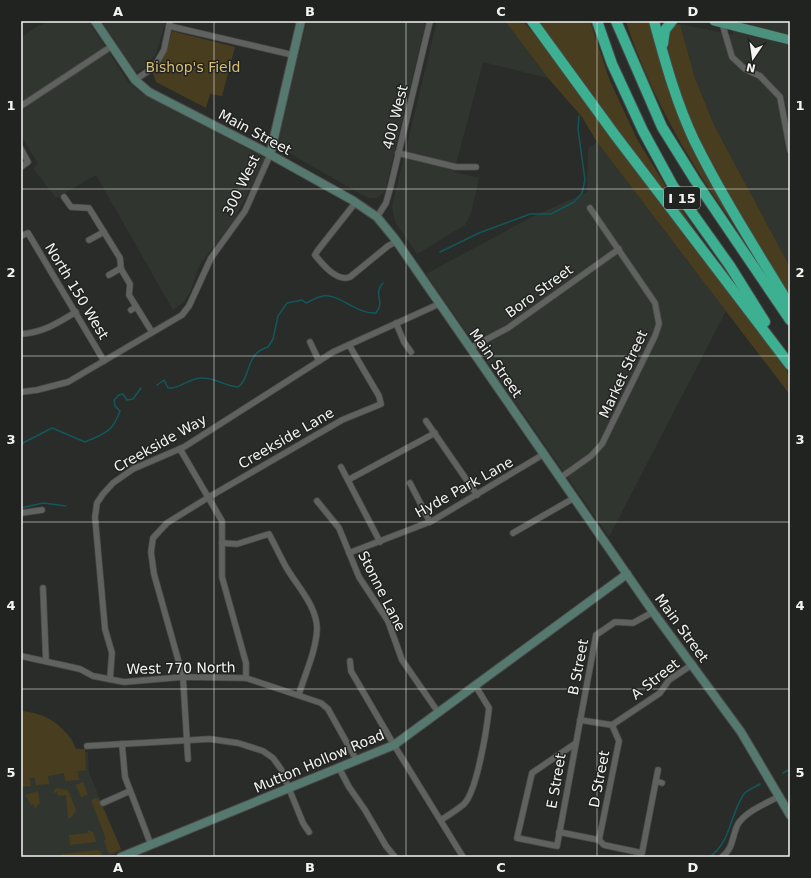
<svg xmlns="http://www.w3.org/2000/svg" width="811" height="878" font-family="'DejaVu Sans',sans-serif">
<rect width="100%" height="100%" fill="#2a2c2a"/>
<g fill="#30362f">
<path d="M51,21h37l40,61 16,13 121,63 -31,62 -35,46 -9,26 -7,11 -10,7 -77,-135 -40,23 -23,-30 5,-4 -17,-29v-24l6,-4 -6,-10v-59l15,-11z"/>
<path d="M101,21h65l-10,32 -10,14 -10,5z"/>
<path d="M307,21h119l-41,170 -8,7h-9l-91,-52z"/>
<path d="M437,21h68l43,57 -65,-16 -29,110 25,6 -8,35 -6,12 -48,29 -22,-32 -3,-16z"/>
<path d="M731,21h59v246l-76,-142 -19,-47 -15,-54 53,11z"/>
<path d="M597,142l129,169 -117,226 -183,-263 104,-56 57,-26 1,-43z"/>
<path d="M21,711l23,5 11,6 17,17 4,10h9v3h3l1,21 33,78 -15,6h-86z"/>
</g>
<g fill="#483d1e">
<path d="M505,21h18l17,20 222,294 28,41v19l-193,-253 -15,-25 -34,-39z"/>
<path d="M539,21h51l20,60 27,58 31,51 50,73 -122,-161z"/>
<path d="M650,21l8,33 86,184c-51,-68 -91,-136 -118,-216z"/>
<path d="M680,24l15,54 19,47 76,142v31c-42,-73 -96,-148 -117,-230 -2,-9 -7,-21 -7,-30 1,-8 8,-13 14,-14z"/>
<path d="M172,31l63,16 -13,49 -12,-2 -4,14 -50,-26 -3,-9 14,-22z"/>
<path d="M21,711c25,2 45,15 55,38h9l1,21 -11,2h3l1,8 -14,1 -1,-8 -16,3 1,8 -13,1 -1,-7h-5l1,8 -10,1z"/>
<path d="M83,782l5,13 -7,2 -5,-12z"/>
<path d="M56,788l12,2 8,20 -5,8h-3l-2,-23 -8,1 -1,-4 -4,1z"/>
<path d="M38,791l2,13 -3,1 -1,4 -3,-5 -2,1 -6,-10z"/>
<path d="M97,798l3,3 21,48 -10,5 -3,-2 -4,-12 2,-1 -15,-39z"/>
<path d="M88,830l5,2 3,9 -1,1 -25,3 -1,-10 19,-2z"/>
<path d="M98,850l3,2 1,5h-44l4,-3z"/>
</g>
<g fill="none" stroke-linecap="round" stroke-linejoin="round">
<g stroke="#12585b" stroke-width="1.5">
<path d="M440,252l39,-19 51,-19h21l23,-12 8,-9 3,-13 -7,-51 1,-13"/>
<path d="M157,385l7,-5 4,8c12,1 20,-9 32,-10 15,-1 24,8 38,9 13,-9 7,-34 30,-40l5,-8 5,-23 9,-13 15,-3 4,3c6,-2 10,-6 17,-7 18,-2 32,18 53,17 10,-13 -4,-18 7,-30"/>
<path d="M21,444l31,-16 33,14c20,-9 27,-9 35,-31l-5,-5 -1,-6 5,-5 4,-1 4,6 6,-1 8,-11"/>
<path d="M21,508l22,-5 23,3"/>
<path d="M783,773l7,-4"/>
<path d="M710,857c22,-17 19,-41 34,-63 3,-4 11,-7 16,-10"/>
</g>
<defs>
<g id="street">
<path d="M722,23l10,34 13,12 15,7 20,21 10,53"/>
<path d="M169,26l124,29"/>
<path d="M135,80l19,-13 10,-17 6,-29"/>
<path d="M21,106l91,-60"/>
<path d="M21,149l7,13 -7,5"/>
<path d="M398,153l58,14h20"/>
<path d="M64,197l7,10 18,1 31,50 1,11 9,15 -1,11 23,37"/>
<path d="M356,202l-38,48 -3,5c8,10 22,27 35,22l38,-31 9,-5"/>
<path d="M377,217l9,-14 5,-18 39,-164"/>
<path d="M21,236l7,-3 76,128"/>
<path d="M89,240l15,-8"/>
<path d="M109,275l12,-7"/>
<path d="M131,310l5,-3"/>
<path d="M396,323l8,19 7,10"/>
<path d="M21,334c21,-1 37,-11 55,-22"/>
<path d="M310,342l9,19"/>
<path d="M470,348l38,-20 111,-79"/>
<path d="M21,392l16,-2 31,-8 114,-67 7,-9 22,-48 34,-47 25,-56"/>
<path d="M426,421l51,74"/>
<path d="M180,449l42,72v56l24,86v15"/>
<path d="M341,467l39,75"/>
<path d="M560,478l31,-22 11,-12 53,-108 4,-12 -4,-21 -65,-95"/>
<path d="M348,480l87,-47"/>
<path d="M410,483l20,39"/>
<path d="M317,501l22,27 20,49 29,44 14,39 36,52"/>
<path d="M21,513l21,-3"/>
<path d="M513,533l61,-35"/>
<path d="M222,543l15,1 32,-10c6,11 11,22 17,33 11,19 31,39 31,62 -1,22 -12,45 -18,65"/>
<path d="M349,553l83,-32 112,-67"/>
<path d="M43,588l3,73"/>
<path d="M21,656l59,13 13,7 31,6 59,-5 63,1 75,25 7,6 29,52"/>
<path d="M350,661l1,10 43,74 69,112"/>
<path d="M110,679l2,-26 -7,-24 -10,-112 2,-14 6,-9 10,-11 20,-14 51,-22 149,-95 106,-48"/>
<path d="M580,720l32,5"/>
<path d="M612,725l48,-32 9,-13 24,-16"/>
<path d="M576,743l-44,30 -15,65 40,8 39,-211 19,-13 18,1 20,-11"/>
<path d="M122,744l3,33 26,68"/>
<path d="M87,746l123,-7 28,4 25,8 10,7 8,11 22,54 6,9"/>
<path d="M188,759l-5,-82 -29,-103 -3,-22 2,-14 14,-15 42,-26 133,-77 39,-16 -2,-8 -30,-51"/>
<path d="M339,768l10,19 16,23 21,36 9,11"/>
<path d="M656,781l6,2"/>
<path d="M103,803l27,-12"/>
<path d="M441,820c8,-5 16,-10 23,-16 13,-13 23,-76 25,-96l-14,-23"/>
<path d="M559,832l40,8"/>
<path d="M599,840l5,5 38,8 16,-83"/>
<path d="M599,840l20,-99 -7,-16"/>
<path d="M722,857c12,-9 10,-22 16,-33 8,-13 29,-21 42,-28"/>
</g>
<g id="secondary">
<path d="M95,21l40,59 14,12 113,58 90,50 25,17 18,22 258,373 88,120 49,83"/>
<path d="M270,155l31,-134"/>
<path d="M121,857l273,-112 233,-171"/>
</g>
<path id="primary" d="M714,21l76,19"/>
<g id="highway">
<path d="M532,21l83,114 175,230"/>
<path d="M597,21l15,43 31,67 30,55 57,80 35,56"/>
<path d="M616,21l46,106 33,53 95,140"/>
<path d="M654,21c11,40 22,81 40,119 28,57 63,111 96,166"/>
<path d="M663,44l2,-14 7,-9"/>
</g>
</defs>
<use href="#street" stroke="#494b49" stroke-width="7"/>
<use href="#secondary" stroke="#494b49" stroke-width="10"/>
<use href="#primary" stroke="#494b49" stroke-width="10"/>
<use href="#highway" stroke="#494b49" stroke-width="12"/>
<use href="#street" stroke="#606260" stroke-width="5.5"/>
<use href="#secondary" stroke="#56796f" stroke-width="8"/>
<use href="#primary" stroke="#4b917e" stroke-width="9"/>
<use href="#highway" stroke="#3db092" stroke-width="10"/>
</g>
<path fill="none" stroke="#f4f5f3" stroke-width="1" stroke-opacity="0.55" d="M214,21v836M406,21v836M597,21v836M21,189h769M21,356h769M21,522h769M21,689h769"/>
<g text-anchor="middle" stroke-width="3" stroke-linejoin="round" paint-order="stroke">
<rect fill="#212321" stroke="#b5b6b4" stroke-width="1" x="664" y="187" width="36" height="22" rx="3"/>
<g font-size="13" font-weight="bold" fill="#f4f5f3">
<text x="682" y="203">I 15</text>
</g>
<g font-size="14" fill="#d8be76" stroke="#212321">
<text x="193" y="72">Bishop's Field</text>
</g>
<g font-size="14" fill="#f4f5f3" stroke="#212321">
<text transform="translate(395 117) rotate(-76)" y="5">400 West</text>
<text transform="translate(255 132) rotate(28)" y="5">Main Street</text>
<text transform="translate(241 185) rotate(-64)" y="5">300 West</text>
<text transform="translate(77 291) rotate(59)" y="5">North 150 West</text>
<text transform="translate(539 291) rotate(-36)" y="5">Boro Street</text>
<text transform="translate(496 363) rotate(55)" y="5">Main Street</text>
<text transform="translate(623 374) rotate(-65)" y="5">Market Street</text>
<text transform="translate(286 438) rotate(-30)" y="5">Creekside Lane</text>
<text transform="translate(160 443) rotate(-29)" y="5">Creekside Way</text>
<text transform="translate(464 487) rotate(-29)" y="5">Hyde Park Lane</text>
<text transform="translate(382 591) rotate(63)" y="5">Stonne Lane</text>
<text transform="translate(682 628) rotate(54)" y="5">Main Street</text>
<text transform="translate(578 667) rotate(-79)" y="5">B Street</text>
<text transform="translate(181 668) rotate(-1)" y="5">West 770 North</text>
<text transform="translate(655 679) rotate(-38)" y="5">A Street</text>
<text transform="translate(319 761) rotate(-23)" y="5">Mutton Hollow Road</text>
<text transform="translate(599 779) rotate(-79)" y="5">D Street</text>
<text transform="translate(556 781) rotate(-80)" y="5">E Street</text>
</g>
</g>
<rect width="811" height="878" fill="none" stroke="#212321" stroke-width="44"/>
<g transform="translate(753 58) rotate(193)" stroke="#212321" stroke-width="3" paint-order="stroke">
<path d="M0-3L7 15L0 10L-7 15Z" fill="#f4f5f3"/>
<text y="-6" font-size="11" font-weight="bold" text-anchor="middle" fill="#f4f5f3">N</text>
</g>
<rect x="22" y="22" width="767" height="834" fill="none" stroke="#f4f5f3" stroke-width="1.5"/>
<g font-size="13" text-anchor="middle" font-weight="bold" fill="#f4f5f3">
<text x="118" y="16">A</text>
<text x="310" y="16">B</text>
<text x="501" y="16">C</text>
<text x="693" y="16">D</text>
<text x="11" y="110">1</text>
<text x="800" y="110">1</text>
<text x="11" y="277">2</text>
<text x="800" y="277">2</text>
<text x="11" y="444">3</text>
<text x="800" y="444">3</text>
<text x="11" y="610">4</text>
<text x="800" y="610">4</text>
<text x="11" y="777">5</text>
<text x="800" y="777">5</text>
<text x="118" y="872">A</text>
<text x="310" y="872">B</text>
<text x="501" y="872">C</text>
<text x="693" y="872">D</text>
</g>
</svg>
